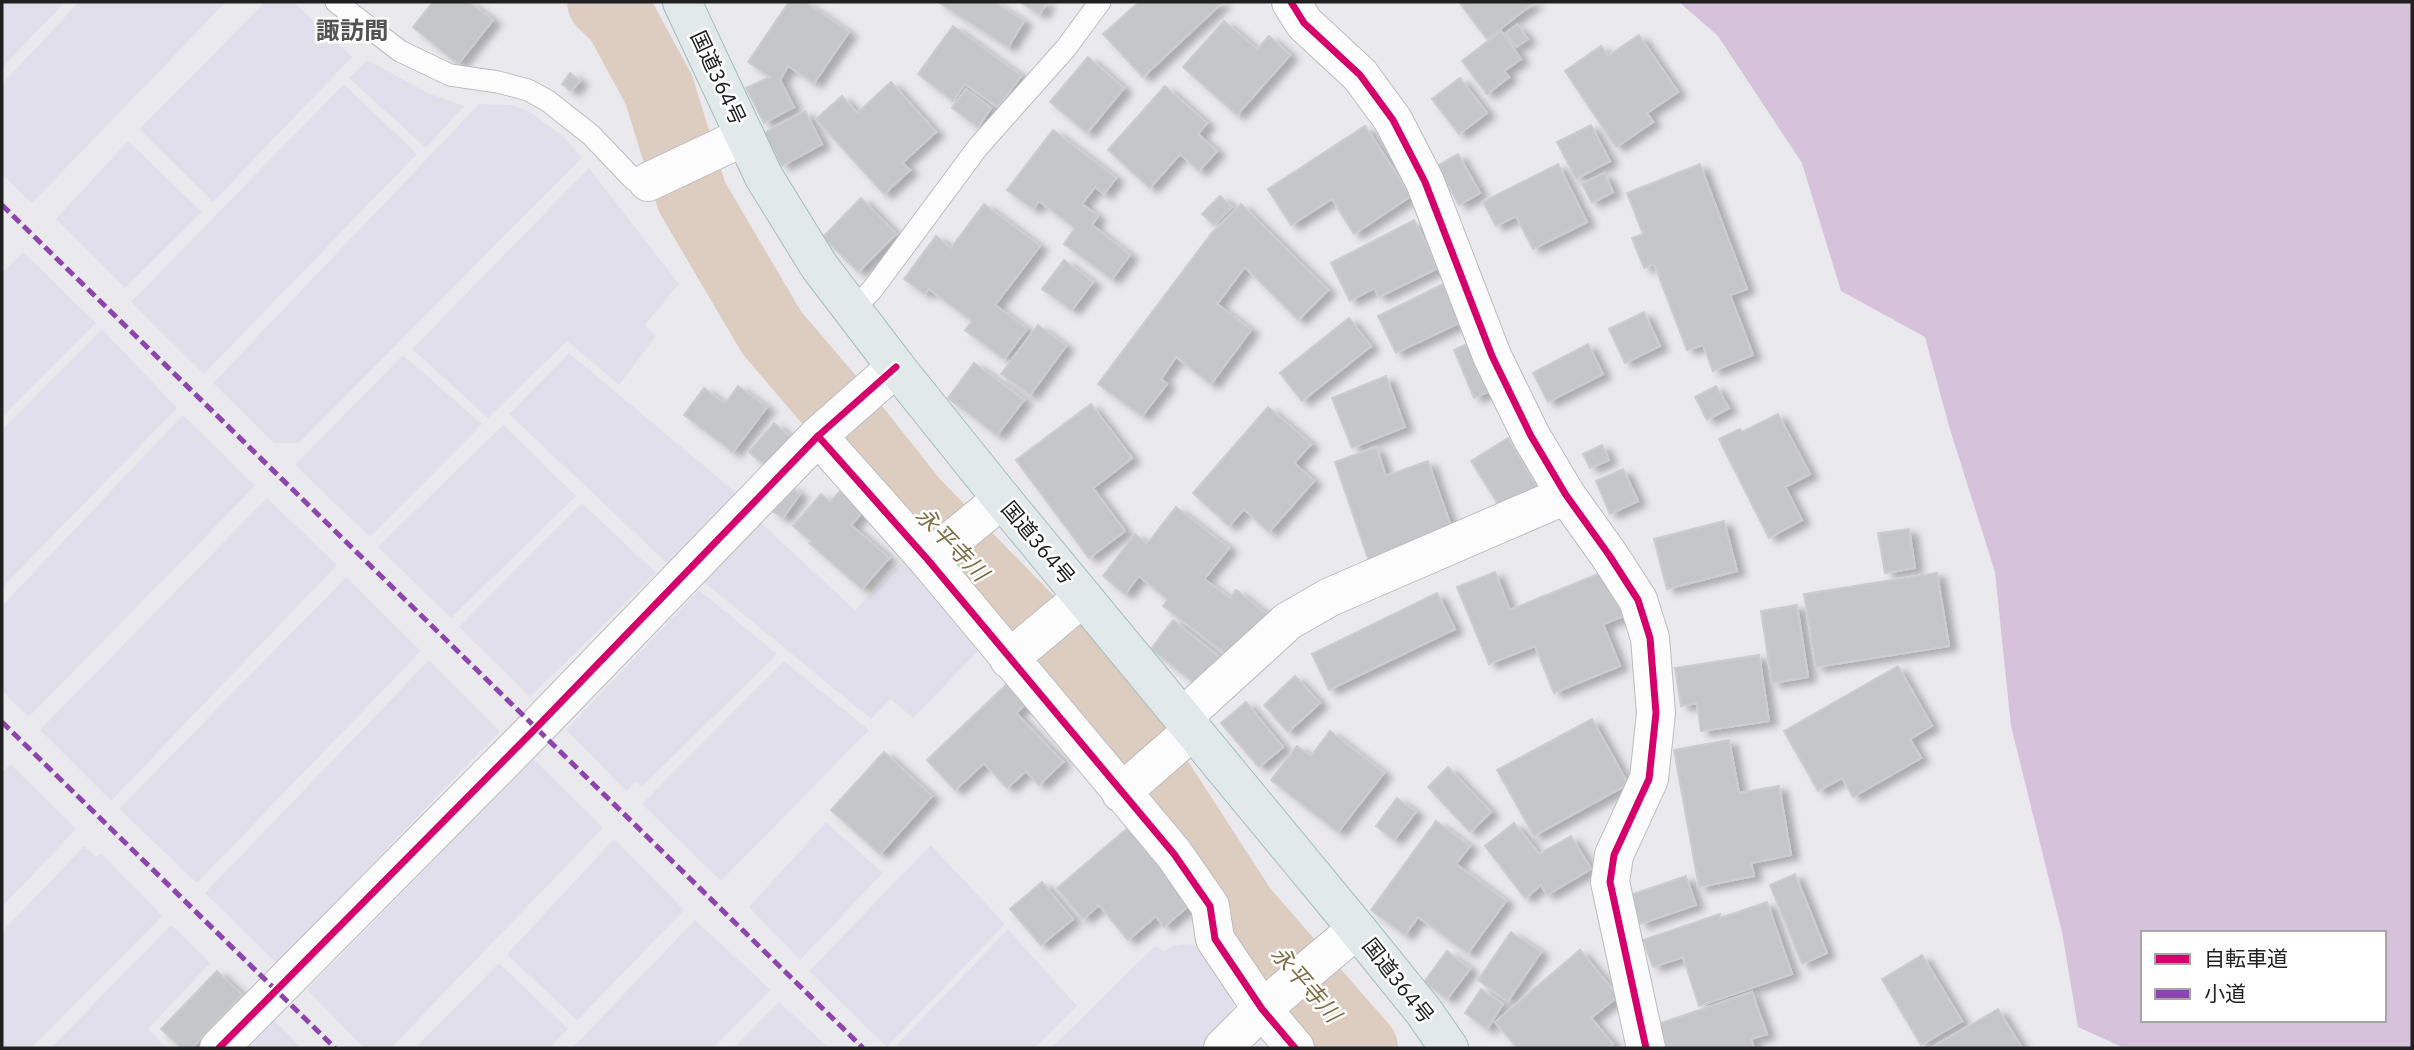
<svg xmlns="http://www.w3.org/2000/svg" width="2414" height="1050" font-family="'IBM Plex Sans','Noto Sans JP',sans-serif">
<defs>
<filter id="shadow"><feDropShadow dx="8" dy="4.5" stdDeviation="3.5" flood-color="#0004"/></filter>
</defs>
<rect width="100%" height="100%" fill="#eaeaee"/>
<g fill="#e2dfed">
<path d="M2,2h63l-63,66z"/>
<path d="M79,2h147l-194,201 -30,-28v-91z"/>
<path d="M265,2h29l58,55 -139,145 -74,-73z"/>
<path d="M367,60l61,33 36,13 -38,42 -77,-70z"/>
<path d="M344,84l73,70 -213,220 -73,-72z"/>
<path d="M479,104l33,1 18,7 34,25 18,21 -283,285h-25l-61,-60z"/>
<path d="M128,141l74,71 -77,76 -69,-69z"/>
<path d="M589,168l90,116 -34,41 11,11 -37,49 -52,-44 -79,77 -76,-69z"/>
<path d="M23,252l73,71 -94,94v-144z"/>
<path d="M102,329l75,79 -175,180v-158z"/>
<path d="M569,353l170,142 -70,70 -160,-151z"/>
<path d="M403,355l79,69 -112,113 -75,-72z"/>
<path d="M183,415l72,71 -226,231 -27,-26v-85z"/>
<path d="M503,425l73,71 -125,122 -73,-71z"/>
<path d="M267,498l70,67 -226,236 -71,-71z"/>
<path d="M582,503l74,70 -126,124 -71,-70z"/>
<path d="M758,520l97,90 53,-54 75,90 -70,72 -22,-19 -20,20 -167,-137z"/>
<path d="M346,577l75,74 -224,232 -78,-74z"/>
<path d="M699,590l78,64 -135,133 -7,-5 -9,9 -60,-61z"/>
<path d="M429,660l71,71 -223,232 -72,-70z"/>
<path d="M784,661l85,69 -148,151 -79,-77z"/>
<path d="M533,759l70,69 -212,220h-27l-57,-58z"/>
<path d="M10,764l66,65 -74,78v-135z"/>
<path d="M826,822l57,51 -83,87 -51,-53z"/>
<path d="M614,839l70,71 -107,111 -70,-67z"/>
<path d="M931,845l74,79 -118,123 -78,-76z"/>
<path d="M84,846l12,11 5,-4 61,63 -131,132h-29v-116z"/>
<path d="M695,920l76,70 -58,58h-141z"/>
<path d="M171,925l39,38 -62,66 19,19h-116z"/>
<path d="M1008,929l69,77 -42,42h-141z"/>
<path d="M1189,944l11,4 41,46 -18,31 -22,23h-150l104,-102 9,5 9,-5z"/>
<path d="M499,963l69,66 -18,19h-135z"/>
<path d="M779,1002l50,46h-95z"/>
<path d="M271,1017l31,31h-61z"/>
</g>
<path fill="#d6c2da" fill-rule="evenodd" d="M1679,2h733v1046h-288l-46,-21 -16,-95 -51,-206 -16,-154 -46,-146 -24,-89 -84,-46 -39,-128 -84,-127zM2143,933h241v87h-241z"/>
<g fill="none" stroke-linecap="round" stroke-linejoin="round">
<path stroke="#ddcdc1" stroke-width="72" d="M603,2l17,16 39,72 33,107 80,136 88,103 53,67 153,157 68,84 108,167 120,137"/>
</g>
<g fill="#c5c6c9" stroke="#cccdd1" stroke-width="2" filter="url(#shadow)">
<path d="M433,2h36l24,18 -35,44 -45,-37z"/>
<path d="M789,2h16l44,30 -35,51 -26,-17 -8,14 14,27 -30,16 -18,-35 24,-11 -22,-15z"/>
<path d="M938,2h56l30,19 -16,26z"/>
<path d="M1020,2h27l-7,12z"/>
<path d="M1139,2h84l-80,75 -40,-43z"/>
<path d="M1459,2h76l-48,37z"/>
<path d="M1224,21l33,28 12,-13 21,19 -53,60 -54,-48z"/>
<path d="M1517,25l11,14 -12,8 -10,-14z"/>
<path d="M953,26l68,50 -23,31 -33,-23 -12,17 -35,-27z"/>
<path d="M1501,31l20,28 -17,12 5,6 -22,17 -25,-33z"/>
<path d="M1639,35l39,57 -31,21 6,9 -37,25 -51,-76 36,-25 7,10z"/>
<path d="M1088,57l36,31 -37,45 -37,-31z"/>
<path d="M570,73l10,8 -9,10 -9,-7z"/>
<path d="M1460,78l27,35 -28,21 -27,-35z"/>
<path d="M891,82l45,50 -34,31 8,7 -26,24 -68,-75 26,-23 15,17z"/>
<path d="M1165,86l42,37 -9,11 19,17 -18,20 -19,-17 -30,34 -42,-38z"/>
<path d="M966,89l25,19 -13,19 -26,-19z"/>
<path d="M805,111l17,33 -40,22 -18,-33z"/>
<path d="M1591,125l19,36 -34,18 -19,-37z"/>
<path d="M1365,126l46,70 -57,38 -22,-35 -41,26 -23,-36z"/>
<path d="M1053,130l63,48 -12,16 -9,-7 -13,17 16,12 -6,9 38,30 -18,24 -48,-35 11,-16 -36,-27 -6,8 -26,-19z"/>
<path d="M1458,154l22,39 -21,12 -22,-39z"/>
<path d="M1558,164l29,58 -54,27 -17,-33 -20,10 -13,-24z"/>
<path d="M1700,164l47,125 -17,6 23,60 -40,16 -10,-26 -16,5 -33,-86 -10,4 -12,-30 11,-4 -16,-41z"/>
<path d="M1604,173l9,19 -21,11 -10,-19z"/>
<path d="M1220,196l12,11 -18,18 -12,-11z"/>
<path d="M861,198l35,36 -38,38 -35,-35z"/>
<path d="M984,204l56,42 -45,59 32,24 -23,30 -39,-29 7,-9 -43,-32 -4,5 -21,-15 32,-43 15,12z"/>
<path d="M1241,204l87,86 -30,30 -53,-53 -28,37 34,26 -40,54 -35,-27 -15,22 6,5 -25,32 -44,-32 113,-150z"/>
<path d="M1414,220l24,48 -59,29 -5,-9 -24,13 -19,-38z"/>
<path d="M1064,260l29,22 -21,28 -30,-21z"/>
<path d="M1443,284l18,38 -65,31 -18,-37z"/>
<path d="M1644,312l16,34 -35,17 -16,-34z"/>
<path d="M1349,318l22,28 -69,55 -22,-28z"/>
<path d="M1038,325l28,21 -36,49 -29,-21z"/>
<path d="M1471,342l21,48 -18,8 -20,-48z"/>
<path d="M1588,344l15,30 -55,28 -15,-29z"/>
<path d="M974,363l50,37 -27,35 -49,-37z"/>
<path d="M1386,376l19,51 -53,21 -20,-50z"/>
<path d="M738,386l29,21 -34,45 -49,-37 20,-27 21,16z"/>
<path d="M1716,386l13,22 -22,12 -12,-23z"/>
<path d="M1091,404l41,54 -39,30 32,43 -36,27 -73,-98z"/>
<path d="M1268,407l43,37 -17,19 20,18 -45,51 -25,-23 -15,17 -36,-33z"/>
<path d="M1778,414l32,60 -25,13 17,33 -33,18 -50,-99 21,-10 2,3z"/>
<path d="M774,423l20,17 -25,29 -20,-17z"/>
<path d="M1508,438l31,52 -36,22 -32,-51z"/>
<path d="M1602,445l7,15 -19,8 -7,-14z"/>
<path d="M1376,447l10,29 42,-15 26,74 -84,29 -35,-102z"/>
<path d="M1623,469l15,32 -28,13 -14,-33z"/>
<path d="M789,486l11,8 -17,24 -11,-7z"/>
<path d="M842,489l23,20 -14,16 38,33 -27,31 -53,-46 2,-2 -18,-15 28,-32 9,8z"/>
<path d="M1176,507l53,41 -25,31 26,19 6,-8 33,26 -34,45 -72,-55 5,-6 -29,-24 -14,18 -22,-18 32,-42 12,10z"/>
<path d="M1724,521l13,50 -70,18 -13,-50z"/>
<path d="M1909,529l6,39 -30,5 -7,-40z"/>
<path d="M1605,571l19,45 -21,8 17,42 -66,27 -19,-47 -46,18 -32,-77 38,-15 15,38z"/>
<path d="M1937,573l12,73 -133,21 -12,-73z"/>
<path d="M1437,593l18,36 -126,61 -17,-36z"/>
<path d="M1797,605l11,72 -36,6 -11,-72z"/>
<path d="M1173,620l47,38 -22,28 -47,-37z"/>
<path d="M1759,655l10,66 -68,10 -4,-28 -16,3 -6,-38z"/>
<path d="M1898,666l34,60 -22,13 11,19 -68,39 -11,-19 -24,13 -34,-60z"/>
<path d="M1295,676l25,27 -32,29 -24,-27z"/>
<path d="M1007,684l19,19 -10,10 47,49 -24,23 -13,-14 -19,17 -23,-25 -29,27 -28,-30z"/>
<path d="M1246,702l37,45 -24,20 -38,-44z"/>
<path d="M1592,719l36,65 -94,52 -37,-66z"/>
<path d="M1330,731l54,42 -46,59 -67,-52 26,-34 14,10z"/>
<path d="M1729,740l10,53 40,-7 12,69 -40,8 3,13 -55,11 -25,-137z"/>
<path d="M884,752l48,44 -52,58 -49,-44z"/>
<path d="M1448,767l43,45 -21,20 -42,-45z"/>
<path d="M1397,798l19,14 -22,28 -18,-14z"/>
<path d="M1436,821l34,25 -14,18 50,37 -38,52 -50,-36 -13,18 -34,-25z"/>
<path d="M1514,823l25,31 32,-18 20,33 -44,26 -6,-10 -16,13 -40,-52z"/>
<path d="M1130,826l64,75 -30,26 -8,-11 -28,24 -29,-35 -16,14 -26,-31z"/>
<path d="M1795,874l32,79 -25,11 -32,-79z"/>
<path d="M1686,876l10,29 -56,19 -10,-29z"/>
<path d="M1042,882l31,37 -32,26 -31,-36z"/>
<path d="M1767,902l25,72 -93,32 -16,-49 -30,10 -10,-27 77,-26v4z"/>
<path d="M1511,932l30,20 -33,49 -30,-21z"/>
<path d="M1580,950l38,46 -27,22 22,26 -5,4h-91l-22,-26z"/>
<path d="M1447,951l23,18 -23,30 -23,-17z"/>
<path d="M1922,955l40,66 -41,24 -39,-66z"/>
<path d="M217,971l25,24 -50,53h-11l-20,-19z"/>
<path d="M1481,989l22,15 -16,25 -22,-16z"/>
<path d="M1752,992l15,42 -16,5 3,9h-91l-8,-23z"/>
<path d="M1998,1009l24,39h-91z"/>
</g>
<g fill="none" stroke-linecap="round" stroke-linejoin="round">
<defs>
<g id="lane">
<path d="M336,2l64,49 50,24 48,7 30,8 20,11 43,34 43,45 14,2"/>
<path d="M852,310l20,-20 106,-143 88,-99 34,-46"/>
</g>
<g id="street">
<path d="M1291,2l13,21 56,52 33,45 32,62 67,174 39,80 35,59 43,60 29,45 12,38 6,75 -7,66 -35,76 -4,27 36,166"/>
<path d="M648,182l97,-46"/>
<path d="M818,436l110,124 246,294 36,52 5,33 47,70 33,39"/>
<path d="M928,560l74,-61"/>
<path d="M1009,659l74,-62"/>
<path d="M1183,717l105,-96 42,-24 236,-102"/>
<path d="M1121,793l72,-63"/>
<path d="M219,1048l317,-320 282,-292 78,-69"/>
<path d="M1223,1048l39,-39 95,-80"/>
</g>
<path id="highway" d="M682,2l82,175 55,89 77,101 106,132 355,430 67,83 25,36"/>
</defs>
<use href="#lane" stroke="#bcbcbe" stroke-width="23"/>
<use href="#street" stroke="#bcbcbe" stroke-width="40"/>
<use href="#highway" stroke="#a3bdbb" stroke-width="40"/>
<use href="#lane" stroke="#fcfcfc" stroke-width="21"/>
<use href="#street" stroke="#fcfcfc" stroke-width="38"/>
<use href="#highway" stroke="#e1e9ea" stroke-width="38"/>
<g stroke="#8e44ad" stroke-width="5" stroke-dasharray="10 5" stroke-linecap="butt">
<path d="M2,205l861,843"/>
<path d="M2,722l333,326"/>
</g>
<defs>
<g id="cycleway">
<path d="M1291,2l13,21 56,52 33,45 32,62 67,174 39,80 35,59 43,60 29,45 12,38 6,75 -7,66 -35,76 -4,27 36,166"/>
<path d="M818,436l110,124 246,294 36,52 5,33 47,70 33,39"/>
<path d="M219,1048l317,-320 282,-292 78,-69"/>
</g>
</defs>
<use href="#cycleway" stroke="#fff" stroke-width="11"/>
<use href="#cycleway" stroke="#d6006c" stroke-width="7"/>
</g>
<g text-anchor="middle" stroke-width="5" stroke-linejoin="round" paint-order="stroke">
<g font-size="21" fill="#202020" stroke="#fff">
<text transform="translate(718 78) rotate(65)" y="7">国道364号</text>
<text transform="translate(1038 543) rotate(50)" y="7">国道364号</text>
<text transform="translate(1398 981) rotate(52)" y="7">国道364号</text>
</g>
<g font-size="23" font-style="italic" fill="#806f46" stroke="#fff">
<text transform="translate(952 544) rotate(46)" y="8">永平寺川</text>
<text transform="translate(1306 984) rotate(49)" y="8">永平寺川</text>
</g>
<g font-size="24" font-weight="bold" fill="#535353" stroke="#fff">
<text x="352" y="39">諏訪間</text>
</g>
</g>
<rect width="2414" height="1050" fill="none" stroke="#202020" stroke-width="7"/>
<rect x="2141" y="931" width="245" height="91" fill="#ffffff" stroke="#a6a6a6" stroke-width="2"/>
<rect x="2155" y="954" width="35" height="10" fill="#d6006c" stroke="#a6a6a6" stroke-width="2"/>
<text x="2204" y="966" font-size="21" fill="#202020">自転車道</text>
<rect x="2155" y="989" width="35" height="10" fill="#8e44ad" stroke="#a6a6a6" stroke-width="2"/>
<text x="2204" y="1001" font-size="21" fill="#202020">小道</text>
</svg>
